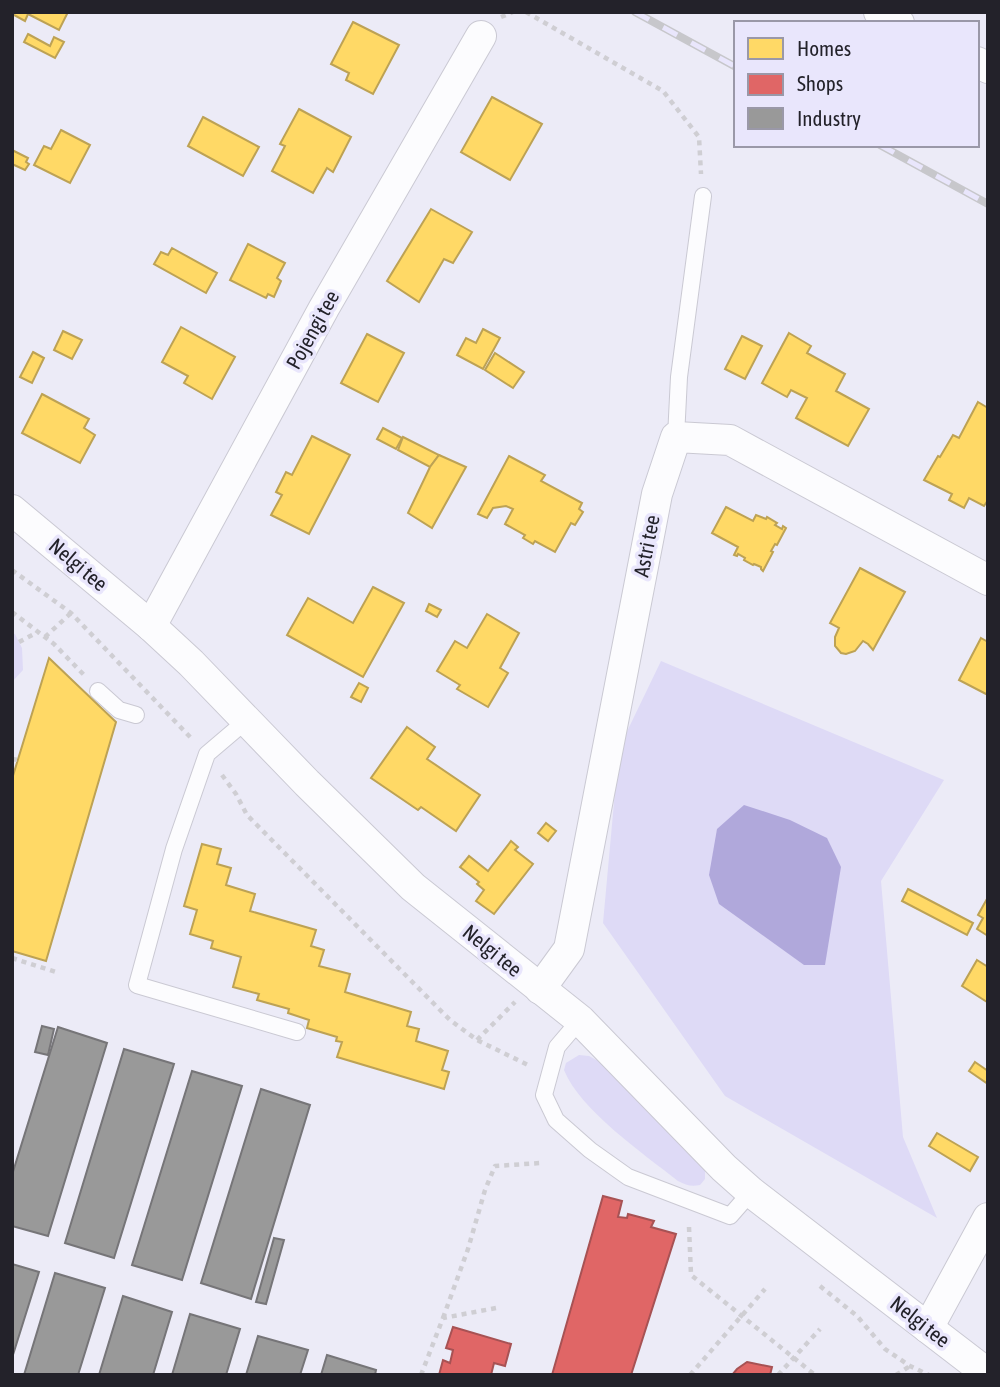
<svg xmlns="http://www.w3.org/2000/svg" width="1000" height="1387" font-family="'Asap Condensed',sans-serif">
<rect width="100%" height="100%" fill="#ecebf7"/>
<g fill="#dedaf6">
<path d="M12,633l3,1 7,14 1,22 -11,12z"/>
<path d="M661,661l283,119 -63,101 22,256 34,81 -212,-122 -122,-173 16,-175z"/>
<path d="M579,1055l10,1 15,8 101,107v8l-5,6c-9,2 -14,0 -22,-4 -34,-27 -98,-71 -114,-111l2,-7z"/>
</g>
<path fill="#b0a8db" d="M744,805l46,15 37,18 14,29 -16,98h-21l-85,-61 -10,-29 8,-46z"/>
<g fill="#ffd966" stroke="#bda254" stroke-width="2">
<path d="M12,12h56l-9,18 -31,-16 -3,7 -13,-7z"/>
<path d="M353,22l46,23 -26,49 -27,-14 3,-7 -18,-9z"/>
<path d="M28,34l22,12 4,-9 10,5 -9,16 -31,-16z"/>
<path d="M492,97l50,27 -32,56 -49,-28z"/>
<path d="M299,109l52,28 -18,35 -6,-4 -14,25 -41,-22 13,-25 -5,-2z"/>
<path d="M203,117l56,30 -16,29 -55,-30z"/>
<path d="M61,130l29,15 -20,38 -36,-18 10,-19 7,3z"/>
<path d="M12,150l16,8 -2,4 3,2 -4,6 -13,-6z"/>
<path d="M431,209l41,23 -19,31 -9,-4 -25,43 -32,-21z"/>
<path d="M248,244l37,19 -8,15 4,3 -7,16 -6,-3 -2,4 -36,-18z"/>
<path d="M172,248l45,25 -11,20 -52,-29 7,-12 7,3z"/>
<path d="M181,327l54,30 -23,42 -28,-16 4,-7 -26,-14z"/>
<path d="M483,329l17,9 -17,31 -26,-14 9,-17 10,5z"/>
<path d="M63,331l19,9 -10,19 -18,-9z"/>
<path d="M789,333l22,13 -4,7 38,21 -9,17 33,18 -21,37 -52,-28 11,-20 -16,-8 -4,7 -25,-14z"/>
<path d="M367,334l37,19 -26,49 -37,-19z"/>
<path d="M742,336l20,10 -17,33 -20,-10z"/>
<path d="M33,352l11,6 -12,25 -12,-6z"/>
<path d="M495,353l29,19 -11,16 -28,-18z"/>
<path d="M42,394l47,25 -5,9 11,7 -15,28 -58,-30z"/>
<path d="M978,402l10,6v92l-4,6 -15,-8 -5,10 -15,-8 3,-6 -28,-14 14,-24 2,1 13,-22 6,3z"/>
<path d="M383,428l19,10 -6,11 -19,-10z"/>
<path d="M312,436l38,19 -41,79 -38,-19 11,-20 -6,-3 10,-20 6,3z"/>
<path d="M403,437l36,18 -9,12 -32,-17z"/>
<path d="M439,455l27,12 -34,61 -24,-15 22,-46z"/>
<path d="M509,456l36,19 -4,6 41,22 -3,6 4,3 -8,13 -4,-2 -16,29 -20,-11 -2,3 -10,-6 2,-3 -20,-11 8,-15 -7,-3 -13,2 -6,10 -9,-4z"/>
<path d="M726,507l27,14 3,-6 10,4 1,-2 10,6 -2,2 7,4 1,-3 3,2 -9,17 -2,-1 -4,7 2,1 -10,19 -2,-2v-2l-7,-3 -1,1 -9,-5 1,-2 -7,-4 -1,2 -3,-1 4,-8 -26,-14z"/>
<path d="M860,568l45,24 -32,58 -5,-6 -5,-3 -8,10 -9,3 -5,-1 -6,-7v-9l4,-9 -9,-5z"/>
<path d="M373,587l31,16 -41,74 -76,-42 21,-37 45,25z"/>
<path d="M429,604l12,6 -4,7 -11,-6z"/>
<path d="M487,614l32,19 -19,35 8,5 -20,34 -31,-18 3,-4 -23,-14 18,-30 12,7z"/>
<path d="M981,638l7,4v53l-29,-15z"/>
<path d="M49,658l67,64 -70,239 -34,-10v-172z"/>
<path d="M359,683l9,5 -7,14 -10,-5z"/>
<path d="M407,727l28,20 -8,12 53,36 -24,36 -35,-24 -3,3 -47,-32z"/>
<path d="M546,823l10,8 -8,10 -10,-8z"/>
<path d="M511,841l7,6 -3,3 18,14 -39,50 -18,-13 8,-11 -7,-6 2,-2 -19,-15 9,-11 19,15z"/>
<path d="M202,844l19,5 -4,15 14,4 -5,17 29,9 -5,17 66,19 -5,16 13,4 -5,16 31,8 -5,18 66,20 -4,14 12,3 -3,12 32,10 -6,19 7,2 -5,17 -107,-32 5,-15 -6,-1 1,-4 -30,-9 2,-8 -21,-7 1,-4 -32,-9 2,-6 -26,-7 8,-30 -30,-9 2,-7 -23,-7 7,-24 -13,-4z"/>
<path d="M908,889l65,34 -6,12 -65,-34z"/>
<path d="M988,897v39l-11,-7 6,-11 -5,-3z"/>
<path d="M977,960l11,7 -1,35 -25,-16z"/>
<path d="M975,1062l13,9v13l-19,-13z"/>
<path d="M937,1133l41,24 -8,14 -41,-25z"/>
</g>
<g fill="#e06666" stroke="#a75254" stroke-width="2">
<path d="M603,1196l19,5 -4,16 9,1 1,-4 26,7 -3,6 25,7 -45,141h-79z"/>
<path d="M453,1327l58,17 -6,22 -11,-3 -3,12h-52l4,-15 7,3 3,-13 -7,-2z"/>
<path d="M747,1362l25,5 -2,8h-38l5,-6z"/>
</g>
<g fill="#999" stroke="#767578" stroke-width="2">
<path d="M42,1026l12,3 -6,26 -13,-3z"/>
<path d="M58,1027l49,16 -59,193 -36,-10v-51z"/>
<path d="M124,1049l50,15 -60,194 -49,-15z"/>
<path d="M192,1071l50,15 -60,194 -50,-15z"/>
<path d="M261,1089l49,16 -59,194 -50,-16z"/>
<path d="M274,1238l10,2 -18,64 -10,-2z"/>
<path d="M12,1264l27,8 -27,86z"/>
<path d="M55,1273l50,15 -27,87h-54z"/>
<path d="M123,1296l49,16 -19,63h-54z"/>
<path d="M190,1314l50,15 -14,46h-54z"/>
<path d="M258,1336l50,14 -8,25h-54z"/>
<path d="M327,1355l49,15 -1,5h-54z"/>
</g>
<g fill="none" stroke-linecap="round" stroke-linejoin="round">
<defs>
<g id="service">
<path d="M676,437l3,-60 24,-181"/>
<path d="M98,691l21,19 17,5"/>
<path d="M247,720l-40,34 -33,95 -37,136 160,47"/>
<path d="M580,1020l-23,27 -13,48 12,25 34,30 38,27 102,39 21,-24"/>
</g>
<g id="minor">
<path d="M879,12l20,11"/>
<path d="M977,62l11,6"/>
<path d="M12,510l139,116 40,37 116,120 106,104 167,133 144,148 27,24 237,182"/>
<path d="M151,626l173,-318 157,-272"/>
<path d="M540,989l29,-40 88,-455 19,-57 54,3 258,140"/>
<path d="M928,1328l60,-110"/>
</g>
</defs>
<use href="#service" stroke="#cac9d3" stroke-width="18"/>
<use href="#minor" stroke="#cac9d3" stroke-width="32"/>
<g stroke="#cfced3" stroke-width="4.5" stroke-dasharray="5 5" stroke-linecap="butt">
<path d="M526,12l137,79 36,46 2,37"/>
<path d="M501,17l12,-5"/>
<path d="M12,570l59,43 121,126"/>
<path d="M12,612l42,32 31,32"/>
<path d="M45,637l26,-24"/>
<path d="M19,642l19,-10"/>
<path d="M12,759l6,1"/>
<path d="M222,775l14,19 11,21 203,205 27,20 53,26"/>
<path d="M12,958l44,14"/>
<path d="M477,1040l38,-38"/>
<path d="M689,1227l2,48 124,100"/>
<path d="M820,1286l37,30 28,33 25,17 19,9"/>
<path d="M443,1318l25,-69 17,-59 10,-24 45,-3"/>
<path d="M421,1375l22,-57 53,-10"/>
<path d="M690,1375l75,-86"/>
<path d="M778,1375l42,-46"/>
<path d="M896,1375l14,-9"/>
</g>
<use href="#service" stroke="#fcfcfe" stroke-width="16"/>
<use href="#minor" stroke="#fcfcfe" stroke-width="30"/>
<defs>
<g id="rail">
<path d="M635,12l101,55"/>
<path d="M880,145l108,59"/>
</g>
</defs>
<use href="#rail" stroke="#c7c7cb" stroke-width="8"/>
<use href="#rail" stroke="#e9e6fc" stroke-width="5" stroke-dasharray="16" stroke-linecap="butt"/>
</g>
<g text-anchor="middle" stroke-width="7" stroke-linejoin="round" paint-order="stroke">
<g font-size="21" fill="#23222a" stroke="#e9e6fc">
<text transform="translate(313 330) rotate(-61)" y="7">Pojengi tee</text>
<text transform="translate(647 546) rotate(-79)" y="7">Astri tee</text>
<text transform="translate(78 565) rotate(40)" y="7">Nelgi tee</text>
<text transform="translate(492 951) rotate(39)" y="7">Nelgi tee</text>
<text transform="translate(920 1322) rotate(38)" y="7">Nelgi tee</text>
</g>
</g>
<rect width="1000" height="1387" fill="none" stroke="#23222a" stroke-width="28"/>
<rect x="734" y="21" width="245" height="126" fill="#e9e6fc" stroke="#9a98a8" stroke-width="2"/>
<rect x="748" y="38" width="35" height="21" fill="#ffd966" stroke="#9a98a8" stroke-width="2"/>
<text x="797" y="56" font-size="21" fill="#23222a">Homes</text>
<rect x="748" y="74" width="35" height="21" fill="#e06666" stroke="#9a98a8" stroke-width="2"/>
<text x="797" y="91" font-size="21" fill="#23222a">Shops</text>
<rect x="748" y="108" width="35" height="21" fill="#999999" stroke="#9a98a8" stroke-width="2"/>
<text x="797" y="126" font-size="21" fill="#23222a">Industry</text>
</svg>
